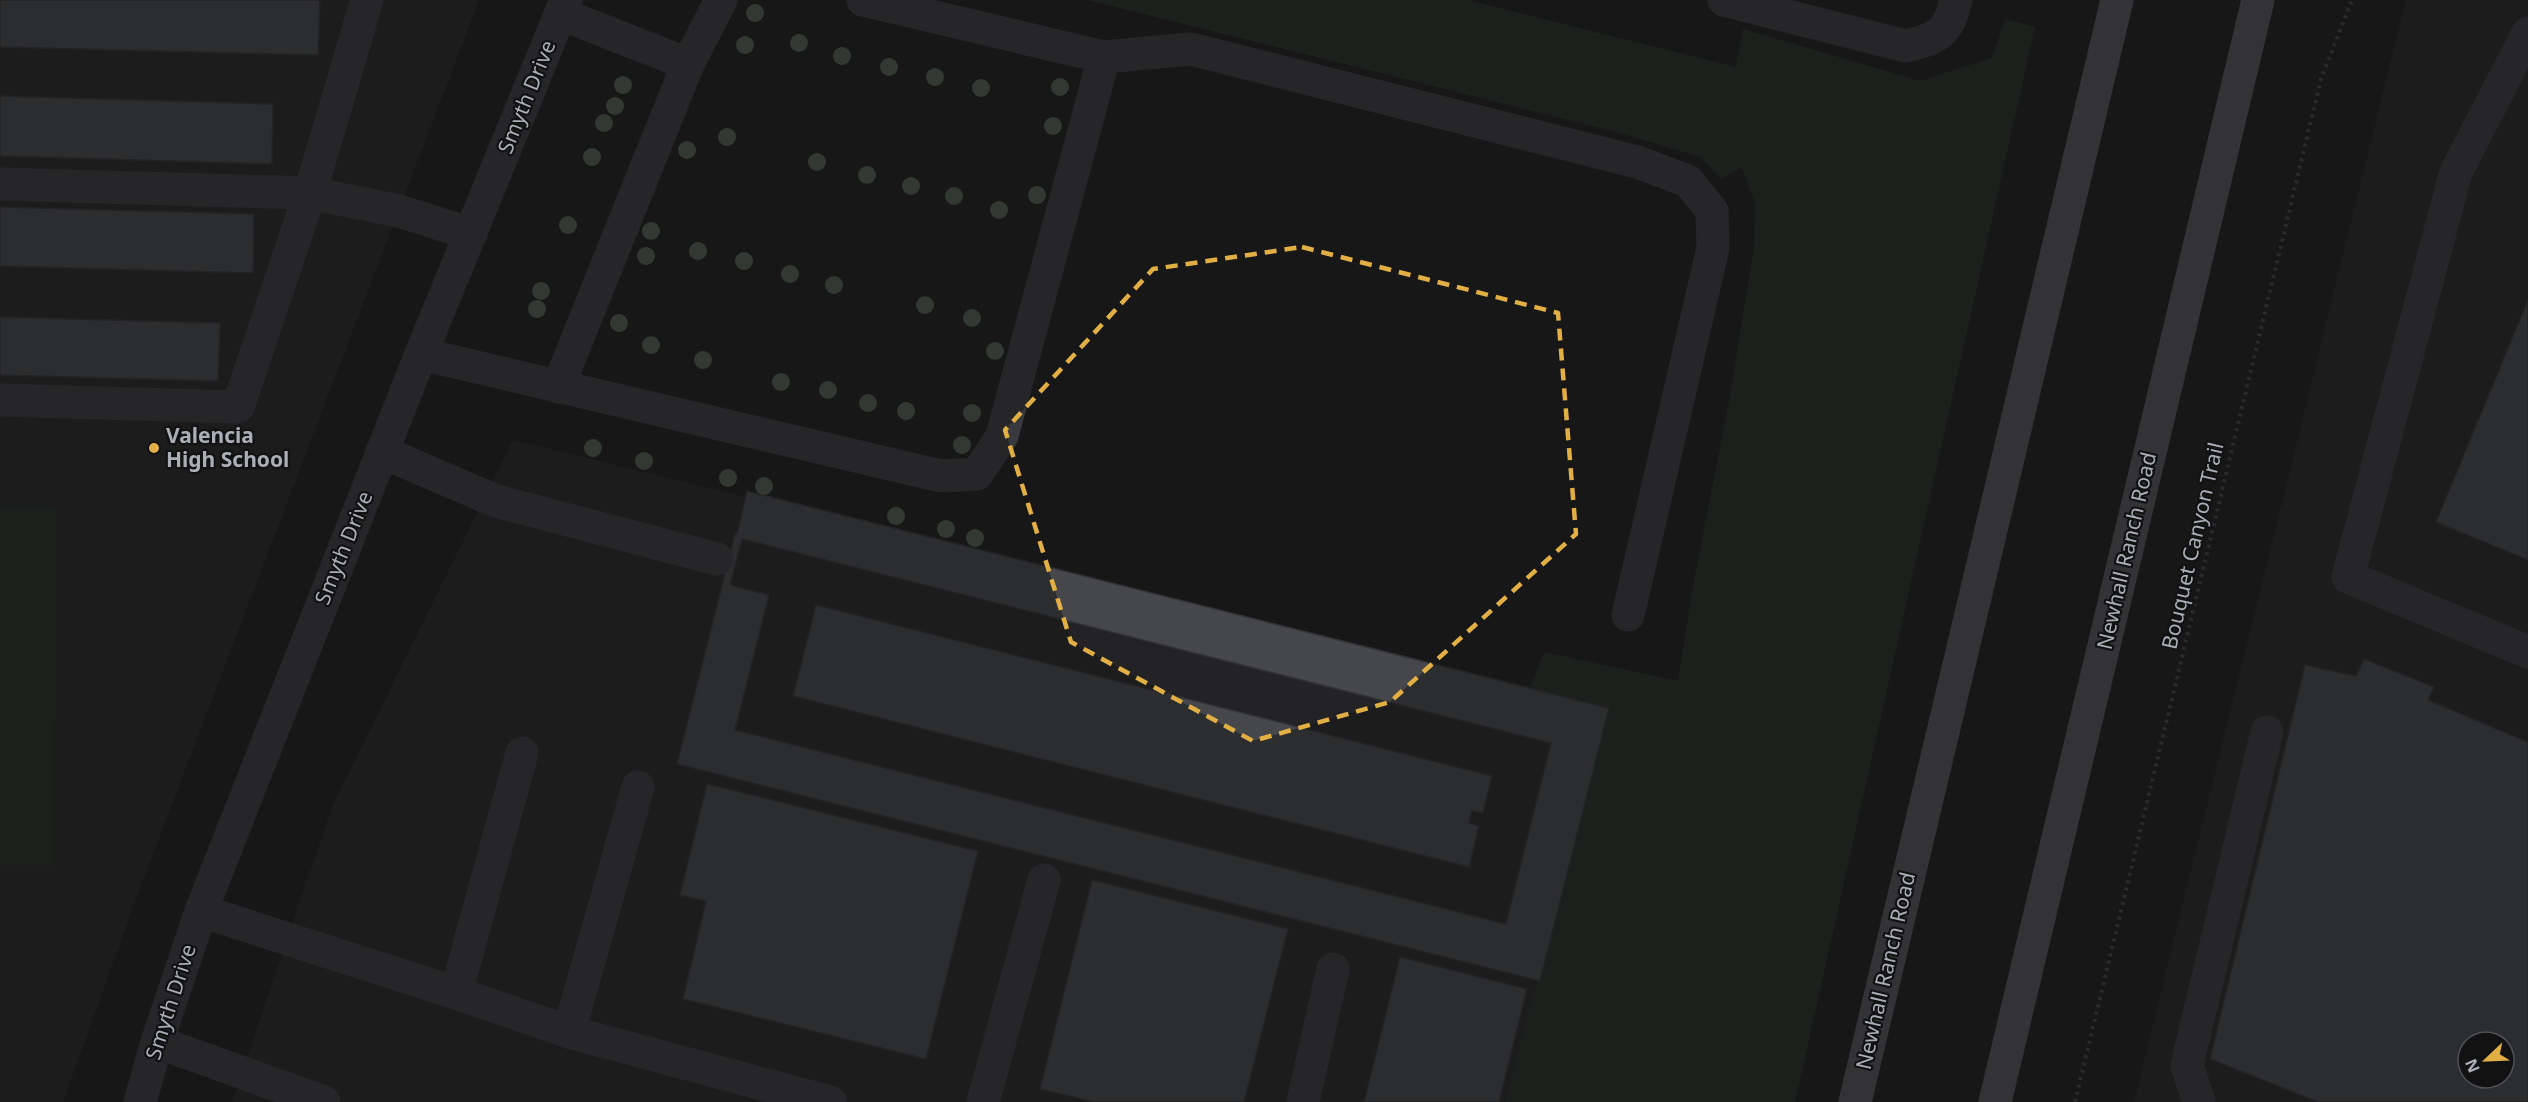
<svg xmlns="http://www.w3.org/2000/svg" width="2528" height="1102" font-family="'Noto Sans',sans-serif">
<rect width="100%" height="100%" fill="#171718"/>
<g fill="#232325" fill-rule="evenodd">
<path d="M0,0h479l-342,896 -74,206h-63z"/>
<path d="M2406,0h122v1102h-394zM2468,1042h36v36h-36z"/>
<path d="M513,440l1096,268 -104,394h-1273l100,-295z"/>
</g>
<g fill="#232a24">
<path d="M1088,0h379l269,67 7,-38 177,52 72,-23 13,-39 30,8 -240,1075h-290l104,-394 -79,-20 14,-36 134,29 15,-95 36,-185 25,-153 1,-44 -13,-37 -21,12 -21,-22 -87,-26z"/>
<path d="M0,507h56l-2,359 -54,-1z"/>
</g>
<g fill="#46474b" stroke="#313134" stroke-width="1.5" fill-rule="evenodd">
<path d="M0,0h320l-2,55 -318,-8z"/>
<path d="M0,96l273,8 -1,60 -272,-8z"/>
<path d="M0,207l254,7 -1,59 -253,-7z"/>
<path d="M2528,300v260l-92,-38z"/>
<path d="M0,317l220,6 -2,58 -218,-6z"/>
<path d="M747,491l862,217 -69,273 -863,-217 58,-230h2zM742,539l809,204 -45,181 -771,-194 34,-135 -39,-10z"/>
<path d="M816,605l676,171 -9,37 -11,-2 -3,12 10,3 -10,41 -676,-171z"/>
<path d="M2364,659l70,28 -6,13 100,42v360h-210l-108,-43 95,-394 51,11zM2468,1042h36v36h-36z"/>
<path d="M707,784l271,67 -52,208 -243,-60 23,-98 -26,-6z"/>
<path d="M1092,880l196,49 -44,173h-150l-54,-13z"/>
<path d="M1400,957l127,32 -28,113h-135z"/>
</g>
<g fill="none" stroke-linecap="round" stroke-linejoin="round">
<path stroke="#3e4044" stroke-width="4" stroke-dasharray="3 4.5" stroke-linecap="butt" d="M2075,1102l246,-1023 31,-79"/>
<g stroke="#38393d" stroke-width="33">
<path d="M367,0l-57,193 89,18 72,23"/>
<path d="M863,0l241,57 87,-8 446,113 51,19 24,30 1,37 -85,367"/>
<path d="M1724,0l182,46c33,-8 42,-13 50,-46"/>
<path d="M561,14l127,50"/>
<path d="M2528,33l-72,139 -108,405 180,75"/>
<path d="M0,184l310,9 -72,214 -238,-7"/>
<path d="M421,354l520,122 36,-2 25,-38 102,-379"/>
<path d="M558,387l130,-323 33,-64"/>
<path d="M382,452l114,49 221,58"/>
<path d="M201,911l255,82 113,39 261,70"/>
<path d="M456,993l66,-240"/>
<path d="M569,1032l69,-245"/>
<path d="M157,1042l167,60"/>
<path d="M140,1102l17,-60 44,-131 220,-557 145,-354"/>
<path d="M983,1102l61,-222"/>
<path d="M1303,1102l30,-133"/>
<path d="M2199,1102l-12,-37 80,-333"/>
</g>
<g stroke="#54565c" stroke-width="33">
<path d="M1855,1102l262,-1102"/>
<path d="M1995,1102l263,-1102"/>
</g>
</g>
<g fill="#526254">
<circle cx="755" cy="13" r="9"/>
<circle cx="799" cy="43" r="9"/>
<circle cx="745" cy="45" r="9"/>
<circle cx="842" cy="56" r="9"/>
<circle cx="889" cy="67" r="9"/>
<circle cx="935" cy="77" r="9"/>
<circle cx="623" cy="85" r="9"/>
<circle cx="1060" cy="87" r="9"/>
<circle cx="981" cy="88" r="9"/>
<circle cx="615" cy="106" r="9"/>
<circle cx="604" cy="123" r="9"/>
<circle cx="1053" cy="126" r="9"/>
<circle cx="727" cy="137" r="9"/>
<circle cx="687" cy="150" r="9"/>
<circle cx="592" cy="157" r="9"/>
<circle cx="817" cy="162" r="9"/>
<circle cx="867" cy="175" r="9"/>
<circle cx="911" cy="186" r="9"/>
<circle cx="1037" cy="195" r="9"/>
<circle cx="954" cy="196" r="9"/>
<circle cx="999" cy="210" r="9"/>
<circle cx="568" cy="225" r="9"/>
<circle cx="651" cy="231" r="9"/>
<circle cx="698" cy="251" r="9"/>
<circle cx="646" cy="256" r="9"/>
<circle cx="744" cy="261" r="9"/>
<circle cx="790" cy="274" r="9"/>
<circle cx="834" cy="285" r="9"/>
<circle cx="541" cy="291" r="9"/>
<circle cx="925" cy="305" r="9"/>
<circle cx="537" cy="309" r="9"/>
<circle cx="972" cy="318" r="9"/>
<circle cx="619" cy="323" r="9"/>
<circle cx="651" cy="345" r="9"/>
<circle cx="995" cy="351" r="9"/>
<circle cx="703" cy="360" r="9"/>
<circle cx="781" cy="382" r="9"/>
<circle cx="828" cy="390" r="9"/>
<circle cx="868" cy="403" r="9"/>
<circle cx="906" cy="411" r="9"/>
<circle cx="972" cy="413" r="9"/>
<circle cx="962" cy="445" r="9"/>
<circle cx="593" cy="448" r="9"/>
<circle cx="644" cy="461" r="9"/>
<circle cx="728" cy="478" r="9"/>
<circle cx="764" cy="486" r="9"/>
<circle cx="896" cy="516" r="9"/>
<circle cx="946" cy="529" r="9"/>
<circle cx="975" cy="538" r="9"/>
</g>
<path d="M0 0H2528V1102H0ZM1302,247l256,66 18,221 -186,168 -137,39 -182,-99 -66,-212 148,-161z" fill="#171718" fill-opacity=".55" fill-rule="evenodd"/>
<path fill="none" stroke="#e2af45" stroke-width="4.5" stroke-dasharray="12 8" stroke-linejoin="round" d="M1302,247l256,66 18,221 -186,168 -137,39 -182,-99 -66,-212 148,-161z"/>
<circle fill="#e2af45" stroke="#121213" stroke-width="2" cx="154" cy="448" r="6"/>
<g text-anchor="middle" stroke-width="4.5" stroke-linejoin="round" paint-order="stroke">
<g font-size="21" fill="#aaaeb7" stroke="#121213">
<text transform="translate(527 97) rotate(-68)" y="7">Smyth Drive</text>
<text transform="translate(2193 546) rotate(-77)" y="7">Bouquet Canyon Trail</text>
<text transform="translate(344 548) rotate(-68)" y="7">Smyth Drive</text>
<text transform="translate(2127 551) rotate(-77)" y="7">Newhall Ranch Road</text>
<text transform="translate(1886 971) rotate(-77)" y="7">Newhall Ranch Road</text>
<text transform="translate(171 1002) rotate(-72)" y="7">Smyth Drive</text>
</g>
<g font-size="21" font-weight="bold" fill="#aaaeb7" stroke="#121213" text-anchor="start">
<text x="166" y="443">Valencia<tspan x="166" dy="24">High School</tspan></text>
</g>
</g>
<g transform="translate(2486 1060) rotate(247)"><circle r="28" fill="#121213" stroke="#4f5055" stroke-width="1.5"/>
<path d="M0-4.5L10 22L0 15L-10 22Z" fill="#e2af45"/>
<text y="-9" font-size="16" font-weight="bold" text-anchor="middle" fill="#aaaeb7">N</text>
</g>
</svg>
